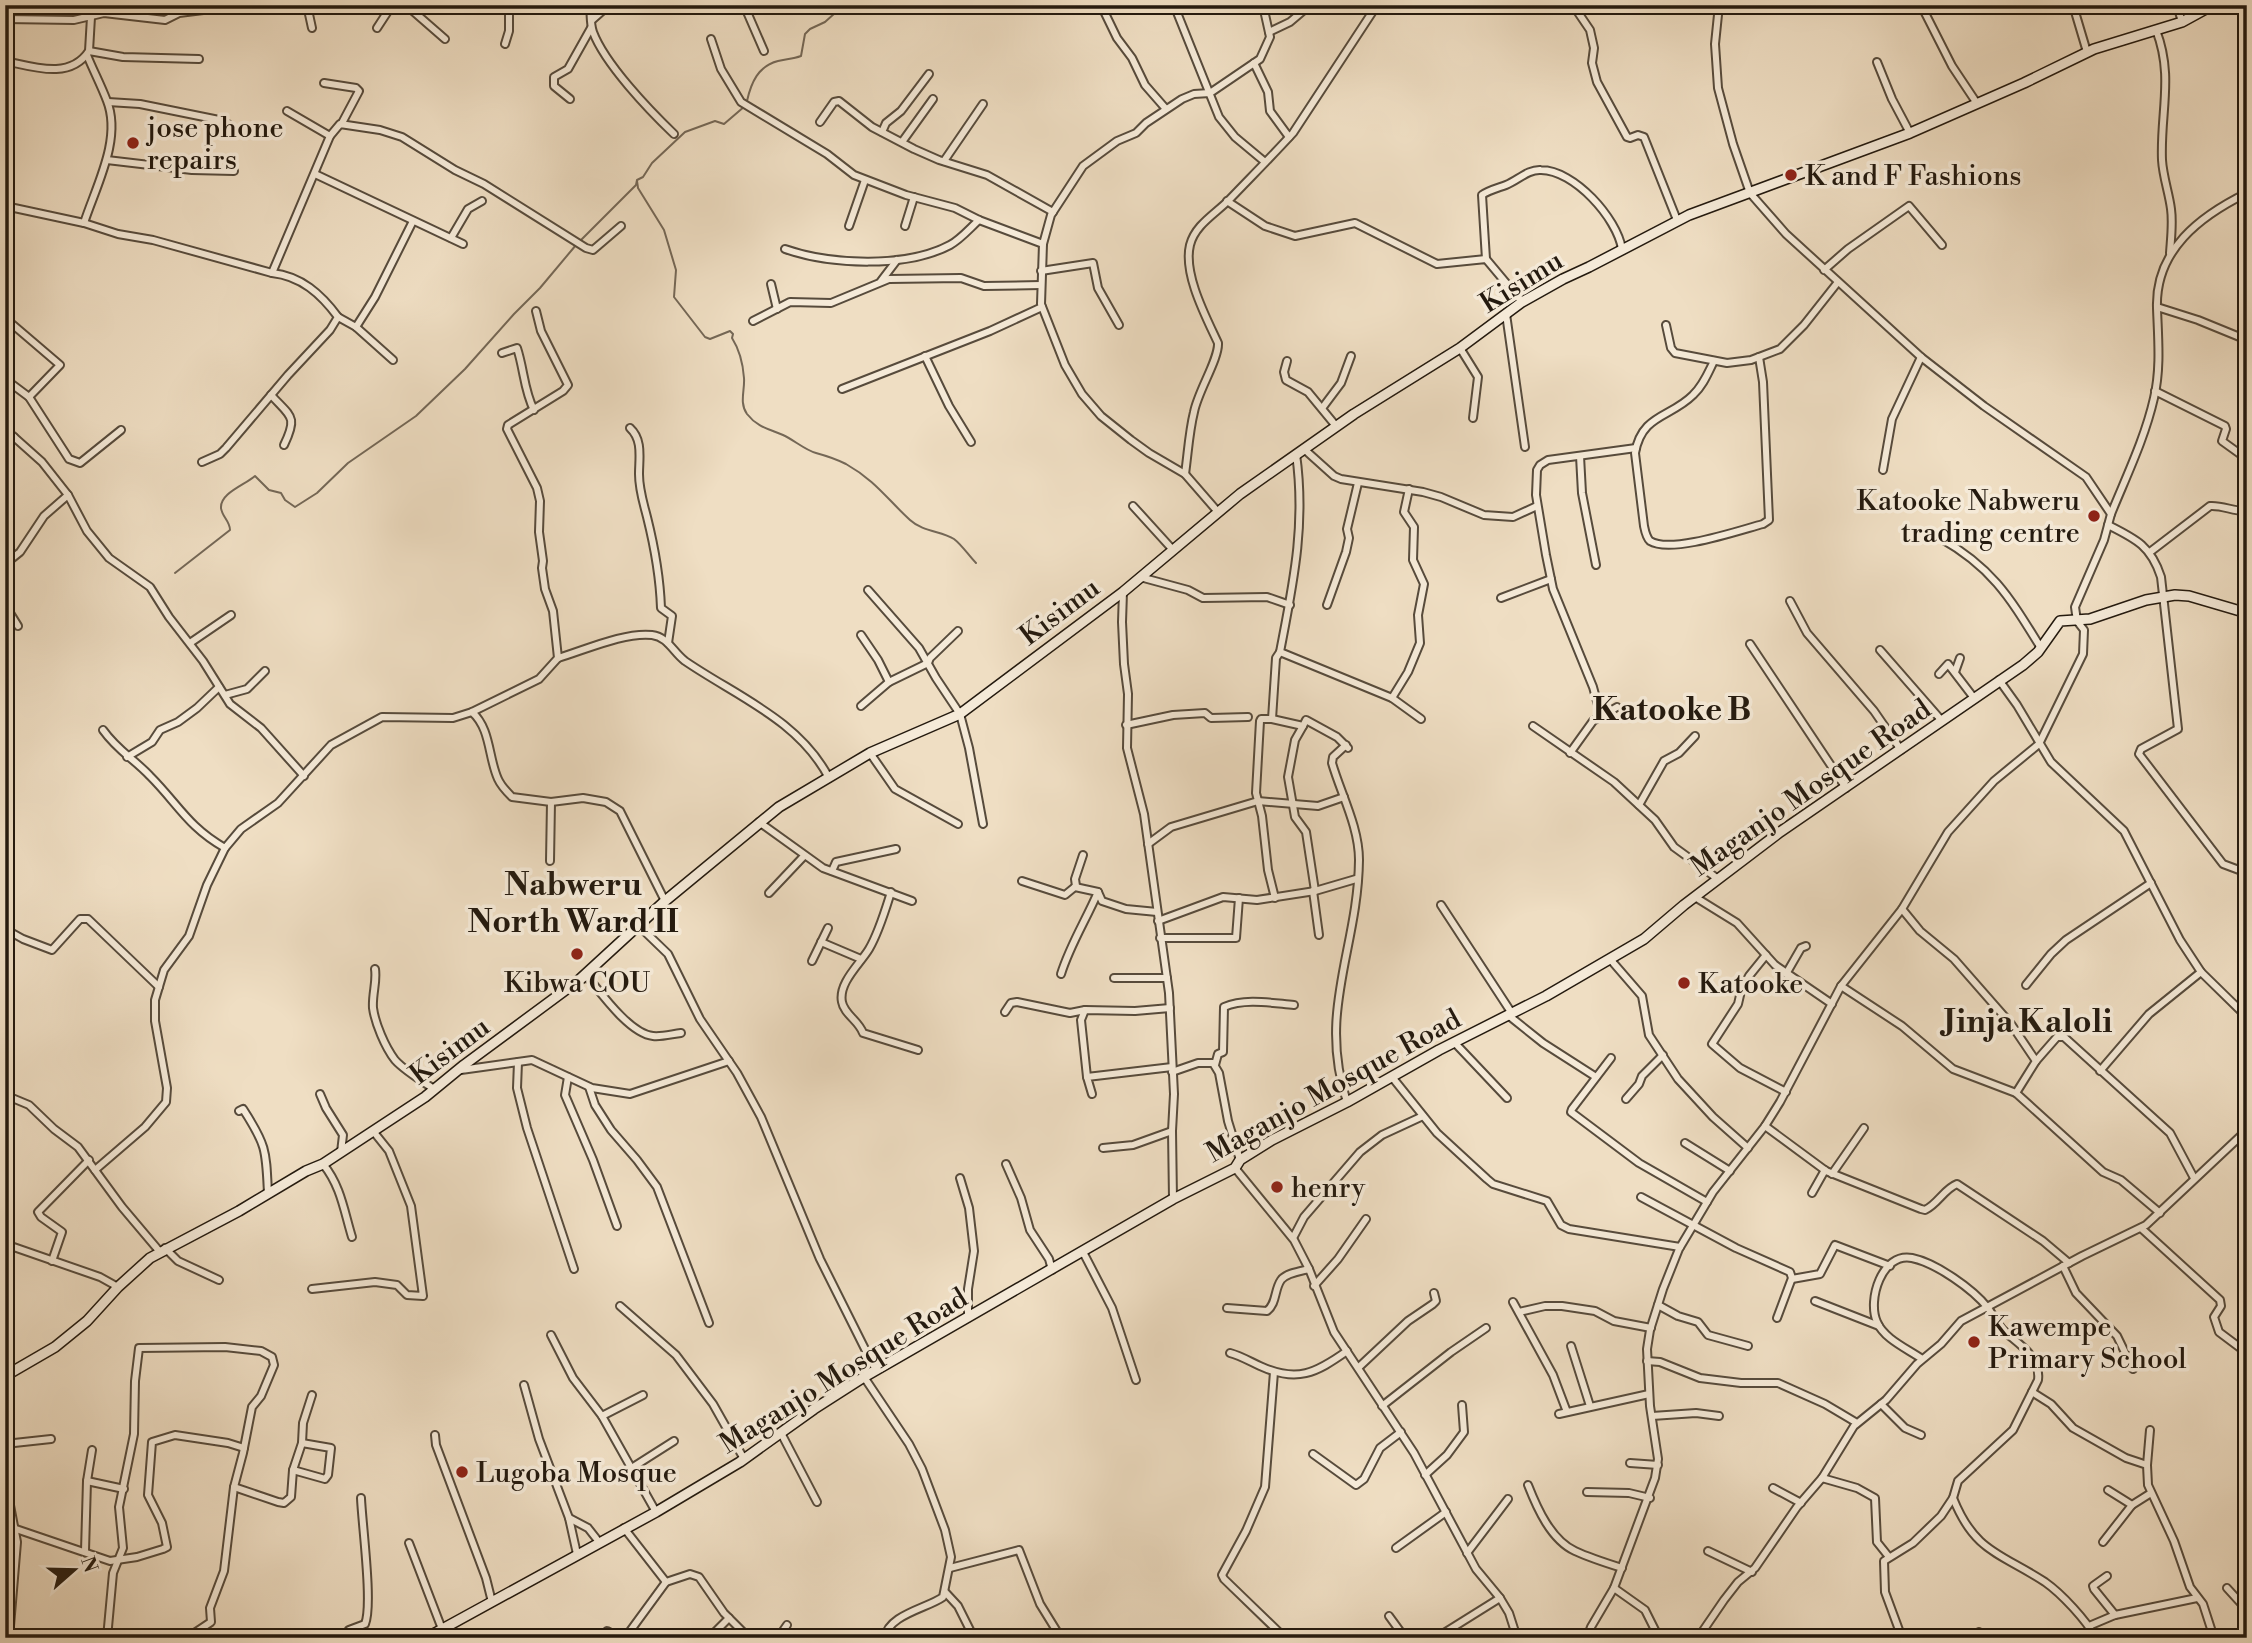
<svg xmlns="http://www.w3.org/2000/svg" width="2252" height="1643" font-family="'Libre Bodoni',serif">
<rect width="100%" height="100%" fill="#efdec3"/>
<filter id="stains"><feTurbulence type="fractalNoise" baseFrequency=".00286" numOctaves="4"/><feColorMatrix values="0 0 0 0 .2 0 0 0 0 .09 0 0 0 0 .02 0 0 0 .5 -.17"/></filter>
<radialGradient id="worn" r=".72"><stop offset=".6" stop-color="#630" stop-opacity="0"/><stop offset="1" stop-color="#630" stop-opacity=".3"/></radialGradient>
<g fill="none" stroke-linecap="round" stroke-linejoin="round">
<g stroke="#746756" stroke-width="2">
<path d="M747,101c4,-18 11,-35 31,-40 8,-2 15,-2 23,-5l4,-22 5,-5 15,-7 10,-9 27,-8"/>
<path d="M637,181l1,7 26,42 12,40 -2,27 31,40 5,2 20,-8 3,3 -1,4c7,11 11,26 12,40 1,12 -5,25 3,36 10,13 22,15 36,21 11,5 22,15 33,18 11,3 20,6 30,11 30,17 41,35 64,56 13,12 32,11 44,19 8,6 15,17 22,24"/>
<path d="M580,241l56,-56 1,-5 6,-3 9,-14 33,-31 30,-11 9,3 21,-18"/>
<path d="M175,573l55,-43c0,-9 -8,-13 -9,-22 -1,-15 24,-23 34,-32l14,14 12,3 4,7 10,7 22,-14 31,-30 68,-47 49,-47 49,-55 26,-26 36,-43"/>
</g>
<defs>
<g id="street">
<path d="M307,5l5,23"/>
<path d="M406,5l39,34"/>
<path d="M590,5c1,9 0,19 3,27 12,32 56,78 81,102"/>
<path d="M744,5l20,46"/>
<path d="M780,5l1,2"/>
<path d="M1101,5l16,33 15,20 13,27 21,24"/>
<path d="M1174,5l45,112 16,20 30,25"/>
<path d="M1573,5l17,25 4,18 -2,15 5,19 30,55 3,1 8,-3 6,2 33,83"/>
<path d="M1921,5l31,61 24,36"/>
<path d="M2073,5l14,47"/>
<path d="M2177,5l5,17"/>
<path d="M5,19l69,1 30,-7 61,7 14,-7 65,-8"/>
<path d="M592,20l17,-15"/>
<path d="M377,28l15,-23"/>
<path d="M2156,30c18,46 4,83 6,130 1,17 7,33 9,49 2,14 0,29 -1,44"/>
<path d="M1269,32l21,-10 20,-17"/>
<path d="M711,39l10,30 20,33 86,52 27,21 52,20 49,13 24,12 64,24"/>
<path d="M505,44l4,-13v-26"/>
<path d="M89,51l34,6 76,2"/>
<path d="M5,61c29,6 65,19 84,-10l2,-34"/>
<path d="M1877,62l15,37 18,34"/>
<path d="M1254,63l14,29 2,19 19,26"/>
<path d="M324,83l32,5 3,3 -17,32"/>
<path d="M570,99l-16,-13v-9l14,-8 23,-41"/>
<path d="M108,102l32,2 79,16 9,4"/>
<path d="M287,111l43,25"/>
<path d="M820,122l14,-20 5,-1 33,26 42,22 25,11 48,15 66,37"/>
<path d="M882,132l4,-9 15,-12 28,-37"/>
<path d="M902,142l31,-43"/>
<path d="M107,160l85,10 42,1"/>
<path d="M944,161l39,-57"/>
<path d="M315,174l148,70"/>
<path d="M1227,201l38,25 30,10 60,-13 82,41 49,-5 36,43"/>
<path d="M5,206l79,17 34,11 35,6 119,33c29,3 49,21 66,44l-8,13 -42,45 -62,73 -6,6 -18,8"/>
<path d="M84,223c12,-37 38,-84 23,-122 -6,-16 -14,-31 -20,-46"/>
<path d="M849,226l16,-46"/>
<path d="M905,226l9,-29"/>
<path d="M451,238l17,-29 14,-8"/>
<path d="M785,249c46,16 122,19 165,-4 11,-6 20,-17 29,-25"/>
<path d="M1486,259l-4,-64c7,-5 16,-7 24,-10 11,-4 22,-16 35,-15 33,0 76,48 81,79"/>
<path d="M1824,270l24,-21 61,-43 33,39"/>
<path d="M1041,271l52,-8 5,25 21,37"/>
<path d="M272,273l58,-137 10,-12 40,6 22,7 53,33 29,14 102,64 7,2 28,-24"/>
<path d="M881,281l16,-21"/>
<path d="M771,284l6,25"/>
<path d="M2157,307l41,13 49,20"/>
<path d="M1506,314l19,133"/>
<path d="M338,317l18,10 37,33"/>
<path d="M5,318l55,47 -31,32"/>
<path d="M753,321l37,-19 41,1 58,-24 72,-1 23,8 57,-1"/>
<path d="M1666,325l5,23 4,5 52,10 24,-3 29,-11 24,-24 34,-43"/>
<path d="M356,327l19,-30 38,-76"/>
<path d="M1460,348l18,29 -5,41"/>
<path d="M502,353l15,-5c7,21 7,43 17,62"/>
<path d="M925,356l24,50 22,36"/>
<path d="M1287,361l-3,11 2,8 22,12 28,34"/>
<path d="M1714,361c-6,12 -11,25 -21,34 -23,23 -51,19 -58,58l9,73c1,5 2,11 6,15 21,13 90,-11 113,-17l6,-4 -6,-138 -4,-25"/>
<path d="M5,379l24,18 40,62 11,4 41,-33"/>
<path d="M842,389l148,-58 52,-24"/>
<path d="M2155,391l70,35 1,3 -4,12 25,18"/>
<path d="M271,395c20,22 27,21 13,50"/>
<path d="M1323,407l18,-24 10,-27"/>
<path d="M630,428c13,12 9,30 9,46 0,16 4,27 8,43 7,28 13,62 14,91l11,8 -4,27"/>
<path d="M5,429l37,33 26,33 19,36 22,27 41,29 19,30 34,44 27,43 31,24 43,48"/>
<path d="M5,446l9,-9"/>
<path d="M1304,449l30,27 7,3 82,13 18,5 43,18 29,2 24,-11"/>
<path d="M1296,454c10,71 -3,130 -16,198l112,46 29,21"/>
<path d="M1580,456l2,37 14,72"/>
<path d="M1883,470l9,-51 29,-62"/>
<path d="M1185,474c3,-21 4,-42 9,-62 4,-21 25,-53 24,-69 -12,-26 -35,-69 -28,-98 5,-20 25,-31 39,-45 21,-22 43,-44 64,-67l84,-128"/>
<path d="M1133,506l40,44"/>
<path d="M1218,512l-33,-38 -36,-21 -18,-13 -30,-24 -19,-22 -17,-29 -24,-61 2,-60 8,-29 32,-49 34,-25 19,-8 10,-10 36,-24 12,-5 16,-1 50,-34 10,-22 -6,-27 2,-5"/>
<path d="M2111,514c15,-37 34,-76 43,-116 7,-30 4,-60 3,-90 -2,-58 43,-92 90,-115"/>
<path d="M2108,525c28,14 43,21 53,52l17,152 -37,20 -2,5 84,110 24,9"/>
<path d="M1940,538c53,30 70,60 101,110"/>
<path d="M2150,552l60,-46c13,-1 24,6 37,5"/>
<path d="M5,564l15,-12 24,-36 24,-21"/>
<path d="M1140,577l48,13 15,8 64,-1 23,8"/>
<path d="M868,590l51,58 17,30 24,36 9,34 14,76"/>
<path d="M1123,592l-1,30 2,42 4,30 -1,54 17,66 25,179 5,101 -2,37 1,68"/>
<path d="M1501,598l50,-19"/>
<path d="M1790,601l17,32 67,78 27,39"/>
<path d="M5,605l13,21"/>
<path d="M1327,605l19,-53 3,-14 -2,-9 11,-46"/>
<path d="M861,635l17,25 11,22"/>
<path d="M190,643l41,-28"/>
<path d="M1750,644l96,144"/>
<path d="M1880,650l62,71"/>
<path d="M558,658c27,-8 66,-26 94,-23 16,2 21,17 33,26 51,35 114,59 144,117"/>
<path d="M1955,672l5,-14"/>
<path d="M1939,674l9,-10 26,34"/>
<path d="M1999,680l18,25 34,57 73,69 56,109 21,32 46,45"/>
<path d="M225,695l22,-6 18,-18"/>
<path d="M1392,698l16,-26 12,-29 -2,-28 6,-31 -11,-24 1,-33 -10,-15 5,-23"/>
<path d="M861,706l28,-24 39,-19 2,-5 28,-27"/>
<path d="M472,712c19,17 16,45 26,67 3,7 9,13 14,18l39,5 32,-4 23,4 14,9 45,90"/>
<path d="M1601,716l-8,-29 -40,-98 -7,-34 -10,-60 1,-25 3,-5 8,-5 88,-12"/>
<path d="M1272,719l4,-61 4,-6"/>
<path d="M1126,725l47,-10 32,-2 6,5 37,-1"/>
<path d="M1303,726l-8,14 -7,37 7,40 11,15 9,59"/>
<path d="M1533,726l81,56 41,38 19,27 44,32"/>
<path d="M103,730c15,21 30,28 47,46 28,28 38,51 75,72l16,-19 37,-26 53,-58 51,-28 71,1 19,-6 67,-33 19,-21 -5,-47 -8,-22 -3,-21 1,-7 -4,-29 1,-31 -3,-13 -30,-59 1,-4 55,-34 5,-6 -27,-54 -5,-20"/>
<path d="M1346,745l-13,12 -1,6c9,31 27,64 27,97 -1,89 -42,151 -12,242"/>
<path d="M870,753l25,36 63,35"/>
<path d="M1570,753l23,-32 24,-14"/>
<path d="M127,757l25,-15 8,-12 18,-8 19,-14 22,-21"/>
<path d="M1639,805l25,-44 15,-8 16,-17"/>
<path d="M759,822l64,46 89,33"/>
<path d="M1148,844l23,-17 87,-26 60,5 26,-9"/>
<path d="M550,861l1,-59"/>
<path d="M832,871l4,-9 60,-13"/>
<path d="M1022,881l43,14 11,-9 -1,-7 8,-24"/>
<path d="M1075,887l23,5 4,9 24,8 31,3"/>
<path d="M1313,891l6,44"/>
<path d="M891,892c-6,19 -12,40 -22,57 -9,15 -31,34 -27,53 2,12 17,19 21,31l55,17"/>
<path d="M769,893l35,-37"/>
<path d="M1695,897l42,26 38,42 57,39"/>
<path d="M1275,898l-7,-28 -6,-54 -6,-23 4,-72 1,-2h11l31,7 3,-6 31,17 11,11"/>
<path d="M1441,905l70,107"/>
<path d="M1902,909l18,22 34,28 57,65 25,37 -20,32 87,79 18,8 39,33"/>
<path d="M1158,921l65,-24 34,3 58,-9 41,-12"/>
<path d="M639,926l29,28 32,65 37,54 24,44 59,142 53,106"/>
<path d="M5,929l18,10 29,11 28,-31h8l71,68"/>
<path d="M1160,938h76l3,-40"/>
<path d="M821,942l40,17"/>
<path d="M1766,955l-17,21 -8,15 -3,13 -26,40 28,24 46,24"/>
<path d="M1610,959l32,37 7,39 29,44 35,38 35,31"/>
<path d="M812,961l16,-33"/>
<path d="M375,969c2,13 -3,25 -2,39 2,15 12,39 22,52 8,9 25,20 36,27l1,3"/>
<path d="M1061,974c9,-29 25,-54 37,-82"/>
<path d="M1786,974l15,-26 5,-2"/>
<path d="M1114,978h53"/>
<path d="M583,979l4,-3c14,17 43,58 66,60 9,1 19,-2 28,-3"/>
<path d="M2026,985l25,-31 15,-14 85,-57"/>
<path d="M1841,986l61,40 51,43 63,24"/>
<path d="M1085,1010l-4,10 6,57"/>
<path d="M1005,1012l6,-9 6,-1 53,11 15,-3 50,1 35,-3"/>
<path d="M1508,1015l35,28 53,34"/>
<path d="M1454,1042l53,56"/>
<path d="M1611,1058l-39,51 -1,3 68,51 68,39"/>
<path d="M2036,1061l21,-24h7l106,96 24,45"/>
<path d="M518,1062l-1,26 10,40 47,141"/>
<path d="M1215,1065l3,-11 5,-2 1,-45c21,-9 47,-4 70,-2"/>
<path d="M461,1070l71,-10 60,28 38,6 99,-33"/>
<path d="M2100,1071l49,-57 52,-42"/>
<path d="M1172,1072l26,-9h15l6,10 9,48 12,39"/>
<path d="M568,1077l-3,18 28,65 24,66"/>
<path d="M1392,1077l45,56 50,46 6,5 54,17 14,24 8,4 111,18"/>
<path d="M589,1087l6,18 16,25 26,30 20,27 52,136"/>
<path d="M320,1094l6,14 17,27 -2,17"/>
<path d="M1092,1094l-5,-17 85,-10"/>
<path d="M5,1095l24,10 25,24 24,18 44,60 38,45"/>
<path d="M1626,1099l13,-15 3,-8 21,-21"/>
<path d="M239,1111l4,-2c24,37 23,42 25,85"/>
<path d="M1765,1126l61,45 95,38 4,1c13,-6 19,-21 32,-26l86,57 26,22"/>
<path d="M1685,1143l45,28"/>
<path d="M1103,1148l30,-3 39,-14"/>
<path d="M323,1164c18,22 21,47 29,73"/>
<path d="M1006,1164l15,34 9,32 19,29 3,11"/>
<path d="M1235,1168l59,72 15,29 25,63 80,121 62,116 24,29 9,15 8,25"/>
<path d="M95,1170l50,-43 21,-25 1,-14 -12,-67v-21l9,-30 25,-34 18,-51 18,-37"/>
<path d="M1832,1174l32,-46"/>
<path d="M960,1178l9,30 5,43 -6,38v29"/>
<path d="M1812,1193l13,-23"/>
<path d="M1641,1197l95,51 54,24 2,6 -15,40"/>
<path d="M2141,1228l79,72 1,6 -7,11 5,15 28,21"/>
<path d="M1293,1238l11,-21 56,-65 22,-17 41,-19"/>
<path d="M5,1244l95,33 18,10"/>
<path d="M165,1248l13,13 41,19"/>
<path d="M1083,1252l29,56 24,72"/>
<path d="M52,1261l10,-29 -21,-15 -3,-5 51,-52"/>
<path d="M2063,1266l13,27 41,43 16,33"/>
<path d="M1792,1279l28,-5 15,-29 55,21"/>
<path d="M1314,1286l24,-27 28,-40"/>
<path d="M312,1289l63,-7 22,3 10,10 16,1 -12,-90 -22,-55 -16,-20"/>
<path d="M1815,1301l64,25"/>
<path d="M1513,1302l40,73 14,37"/>
<path d="M1658,1305l20,11 20,6 10,13 40,11"/>
<path d="M620,1306l56,49 37,49 31,55"/>
<path d="M1227,1308l40,3c10,-8 7,-21 14,-31 5,-7 20,-9 28,-11"/>
<path d="M1519,1312l26,-6h17l33,5 19,10 37,7"/>
<path d="M551,1335l22,43 29,38 54,96"/>
<path d="M1571,1346l19,60"/>
<path d="M1230,1353c11,3 19,8 30,13 37,17 56,7 87,-15"/>
<path d="M1647,1361l13,1 40,16 41,5h37l47,21 32,19"/>
<path d="M1359,1367l49,-46 25,-17 3,-3 -2,-8"/>
<path d="M1274,1372l-9,115 -19,44 -24,44 2,4 61,59"/>
<path d="M864,1377l45,67 13,25 23,61 6,27 -8,40c-15,11 -56,18 -58,41"/>
<path d="M524,1385l15,54 30,79 8,36"/>
<path d="M2032,1392l19,12 22,24 53,30 21,7 1,20 26,56 16,46 13,17 11,34"/>
<path d="M1881,1404l24,24 16,7"/>
<path d="M1382,1406l69,-54 35,-24"/>
<path d="M1559,1414l90,-20"/>
<path d="M602,1416l41,-21"/>
<path d="M1652,1416l44,-3 23,3"/>
<path d="M781,1433l36,69"/>
<path d="M435,1435l1,10 50,133 6,24"/>
<path d="M5,1444l46,-5"/>
<path d="M1313,1454l43,31 8,-6 16,-31 21,-16"/>
<path d="M1630,1463l28,2"/>
<path d="M2147,1465l3,-35"/>
<path d="M630,1469l44,-28"/>
<path d="M293,1470l32,9 3,-4 3,-27 -29,-5"/>
<path d="M1425,1475l22,-20 17,-23 -2,-27"/>
<path d="M1822,1478l35,10 18,10 2,44 12,15"/>
<path d="M5,1479l12,63 -8,96"/>
<path d="M87,1481l37,8"/>
<path d="M1528,1485c9,23 23,55 47,66 15,7 31,12 47,17"/>
<path d="M234,1487l44,15 6,1 7,-6 2,-27 9,-27 1,-20 9,-28"/>
<path d="M1773,1488l28,15"/>
<path d="M2108,1490l24,15 19,-12"/>
<path d="M1587,1492l42,1 21,5"/>
<path d="M1953,1498c22,55 48,55 92,84 17,12 41,38 51,56"/>
<path d="M569,1518l19,10 11,14"/>
<path d="M624,1528l42,54 24,-8 9,3 25,36 25,25"/>
<path d="M16,1529l94,32 27,-4 26,-8 4,-2 -5,-24 -14,-28 4,-53 23,-7 53,8 16,5"/>
<path d="M2103,1542l29,-37"/>
<path d="M409,1543l33,86"/>
<path d="M1396,1548l50,-36"/>
<path d="M85,1551l2,-70 5,-31"/>
<path d="M1708,1551l44,21"/>
<path d="M1467,1553l41,-54"/>
<path d="M950,1568l69,-18 21,54 21,34"/>
<path d="M2107,1576l-14,10 1,3 21,26"/>
<path d="M1614,1588l31,22 14,28"/>
<path d="M2227,1588l20,22"/>
<path d="M946,1593l12,13 16,32"/>
<path d="M1389,1616l16,22"/>
<path d="M2089,1626l26,-11 82,-17"/>
<path d="M107,1638l6,-65 10,-25 -4,-41 15,-73 1,-53 4,-33 86,-1 36,4 11,6 2,8 -13,31 -9,11 -9,46 -9,34 -10,84 -14,37 1,14 -24,16"/>
<path d="M351,1638l-2,-8 16,-6c8,-19 -3,-100 -4,-126"/>
<path d="M601,1638l6,-7 14,7"/>
<path d="M625,1638l41,-56"/>
<path d="M709,1638l20,-20"/>
<path d="M778,1638l9,-13"/>
<path d="M1436,1638l64,-40"/>
<path d="M1587,1638l4,-11 23,-39 41,-110 3,-19 -8,-53 -3,-57 3,-19 13,-41 16,-40 34,-57 52,-66 15,-24 61,-116 61,-77 46,-77 46,-51 45,-37 44,-90 1,-24 -7,-9 -2,-14 29,-67 7,-26 -25,-37 -102,-71 -63,-49 -135,-123 -36,-41 -17,-49 -15,-56 -3,-44 4,-39"/>
<path d="M1698,1638l26,-38 14,-18 17,-14 42,-61 25,-29 32,-52 32,-26 31,-36 24,-20 20,-23 121,-65 64,-31 101,-95"/>
<path d="M1902,1638l-17,-46 -1,-31 29,-18 28,-27 12,-18 5,-17 55,-51 25,-50c3,-24 -20,-36 -35,-50 -6,-7 -10,-15 -15,-22 -15,-19 -52,-45 -76,-50 -30,-6 -45,42 -35,64 7,17 31,27 45,37"/>
<path d="M1969,1638l10,-6"/>
</g>
<g id="secondary">
<path d="M5,1376l50,-29 32,-26 31,-34 32,-29 89,-47 67,-40 17,-7 102,-67 39,-32 115,-85 86,-79 114,-94 91,-54 90,-39 163,-122 117,-98 114,-80 106,-66 62,-46 41,-23 26,-12 100,-52 221,-82 114,-50 70,-34 88,-27 31,-17"/>
<path d="M426,1638l230,-126 84,-50 74,-53 50,-32 309,-178 62,-31 5,-8 32,-20 75,-38 92,-52 107,-54 98,-57 40,-34 96,-73 243,-167 15,-13 22,-31 30,-2 56,-19 29,-5 14,1 58,17"/>
</g>
</defs>
<use href="#street" stroke="#574b3c" stroke-width="10"/>
<use href="#secondary" stroke="#241a0f" stroke-width="12"/>
<use href="#street" stroke="#f5ead8" stroke-width="6"/>
<use href="#secondary" stroke="#f5ead8" stroke-width="9"/>
</g>
<g fill="#8f2418" stroke="#f5ead8" stroke-width="2.5">
<circle cx="133" cy="143" r="7"/>
<circle cx="1791" cy="175" r="7"/>
<circle cx="2094" cy="516" r="7"/>
<circle cx="577" cy="954" r="7"/>
<circle cx="1684" cy="983" r="7"/>
<circle cx="1277" cy="1187" r="7"/>
<circle cx="1974" cy="1342" r="7"/>
<circle cx="462" cy="1472" r="7"/>
</g>
<g text-anchor="middle" stroke-width="7" stroke-linejoin="round" paint-order="stroke">
<g font-size="28" fill="#241a0f" stroke="#f5ead8" text-anchor="start">
<text x="147" y="137">jose phone<tspan x="147" dy="32">repairs</tspan></text>
<text x="1805" y="185">K and F Fashions</text>
<text x="2080" y="510" text-anchor="end">Katooke Nabweru<tspan x="2080" dy="32">trading centre</tspan></text>
<text x="577" y="992" text-anchor="middle">Kibwa COU</text>
<text x="1698" y="993">Katooke</text>
<text x="1291" y="1197">henry</text>
<text x="1988" y="1336">Kawempe<tspan x="1988" dy="32">Primary School</tspan></text>
<text x="476" y="1482">Lugoba Mosque</text>
</g>
<g font-size="28" fill="#241a0f" stroke="#f5ead8">
<text transform="translate(1521 281) rotate(-32)" y="10">Kisimu</text>
<text transform="translate(1059 611) rotate(-37)" y="10">Kisimu</text>
<text transform="translate(1810 787) rotate(-35)" y="10">Maganjo Mosque Road</text>
<text transform="translate(449 1050) rotate(-37)" y="10">Kisimu</text>
<text transform="translate(1333 1085) rotate(-29)" y="10">Maganjo Mosque Road</text>
<text transform="translate(843 1370) rotate(-32)" y="10">Maganjo Mosque Road</text>
</g>
<g font-size="32" font-weight="bold" fill="#241a0f" stroke="#f5ead8">
<text x="1672" y="720">Katooke B</text>
<text x="573" y="895">Nabweru<tspan x="573" dy="37">North Ward II</tspan></text>
<text x="2028" y="1032">Jinja Kaloli</text>
</g>
</g>
<rect width="2252" height="1643" fill="none" stroke="#efdec3" stroke-width="28"/>
<rect x="7" y="7" width="2238" height="1629" fill="none" stroke="#241a0f" stroke-width="3.5"/>
<rect x="14" y="14" width="2224" height="1615" fill="none" stroke="#241a0f" stroke-width="2"/>
<g transform="translate(74 1570) rotate(70)" stroke="#f5ead8" stroke-width="5" paint-order="stroke">
<path d="M0-5L12 26L0 18L-12 26Z" fill="#241a0f"/>
<text y="-10" font-size="19" font-weight="bold" text-anchor="middle" fill="#241a0f">N</text>
</g>
<rect width="100%" height="100%" filter="url(#stains)"/>
<rect width="100%" height="100%" fill="url(#worn)"/>
</svg>
